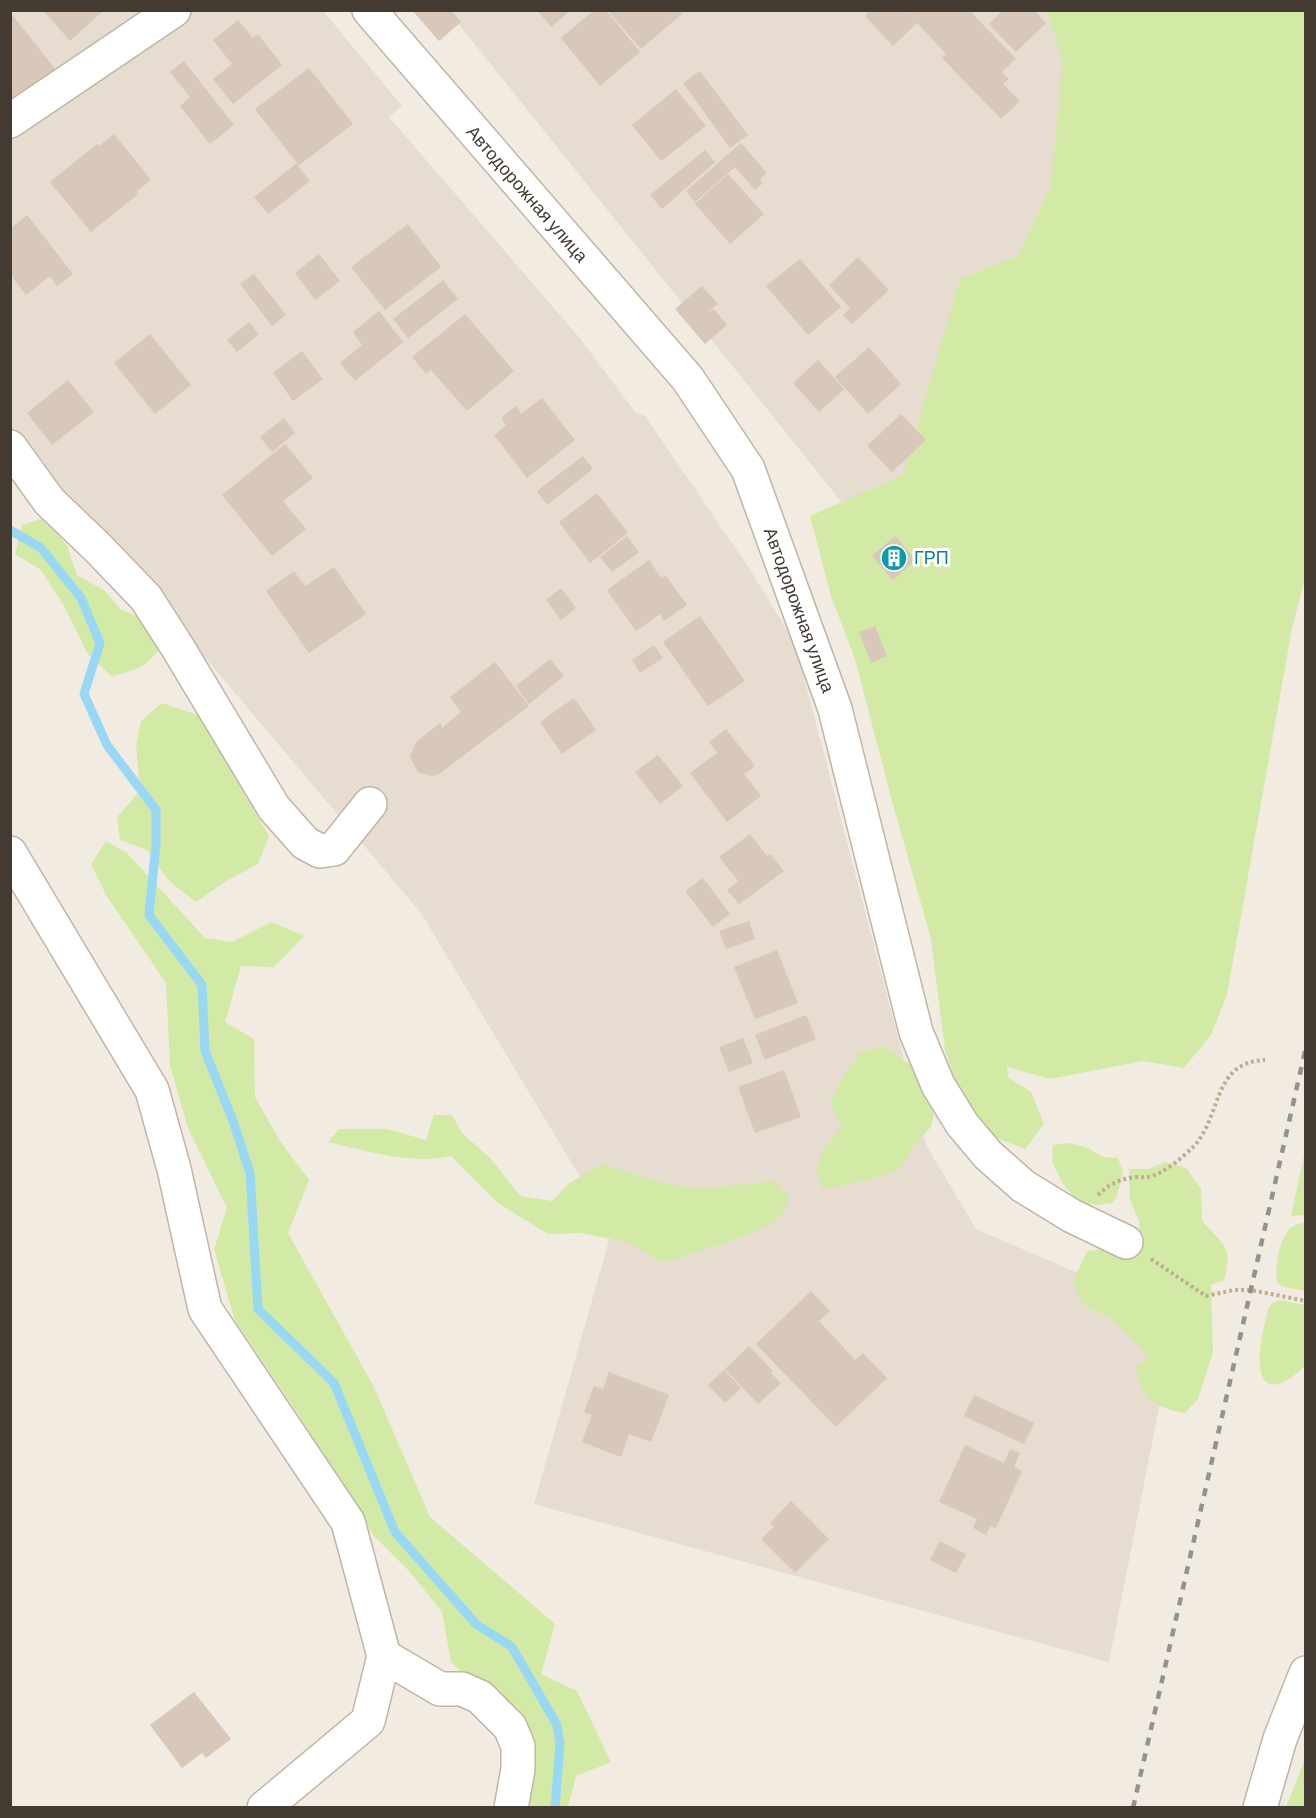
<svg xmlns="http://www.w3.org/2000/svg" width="1316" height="1818" font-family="Barlow,sans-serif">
<rect width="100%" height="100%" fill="#f2ebe1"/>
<g fill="#e6dccf">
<path d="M10,11h313l79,95 -13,11 189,219 57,76 10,4 104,152 46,75 131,502 50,84 201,87 -68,346 -575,-158 78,-274 -191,-317 -410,-485z"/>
<path d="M448,11h857l-429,534z"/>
</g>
<g fill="#d2eaa6">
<path d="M1047,11h258v568l-13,49 -65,367 -16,40 -27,33 -41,-7 -93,18 -43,-12 1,10 23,15 13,32 -19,25 -39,-15 -27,-43 -14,-41 -14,-111 -39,-138 -37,-142 -24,-63 -21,-80 93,-41 57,-196 59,-24 32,-69 12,-124z"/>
<path d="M45,518l22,28 10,29 28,16 15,18 24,10 18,26c-14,22 -27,26 -51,31l-24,-23 -23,-47 -23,-36 -26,-16 7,-29z"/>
<path d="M162,703l54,18 26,69 27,46 -11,28 -30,16 -32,22 -27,-21 -22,-31 -27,-10 -3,-23 23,-26 -4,-46 5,-24z"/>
<path d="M106,841l21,12 78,85 27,4 39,-20 33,14 -30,31 -33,-1 -16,56 29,17 1,58 25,44 29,39 -21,53 86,154 56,130 125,107 -14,50 36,17 34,71 -35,14 -8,31h-39l-2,-16 -48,-103 -28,-26 -9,-50 -32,-40 -36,-36 -25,-37 -45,-76 -69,-102 -21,-72 13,-41 -39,-80 -18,-63 -4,-82 -60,-88 -15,-31z"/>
<path d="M884,1046l31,22 19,47 -3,12 -14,14 -17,28 -34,12 -44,8 -6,-19 9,-22 17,-21 -12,-25 12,-23 19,-27z"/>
<path d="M434,1115h18l10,18 29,26 29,37 32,5 16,-17 33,-20 62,19 35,6 77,-8 14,16c-2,5 -4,13 -7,17 -18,20 -92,40 -119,49l-32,-20 -50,-10 -33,1 -49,-30 -48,-48c-40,9 -84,-5 -123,-14l11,-13h48l39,11z"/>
<path d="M1068,1143l20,5 15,9 15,1 5,14 -6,24 -5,7 -16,2 -18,-3 -15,-18 -11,-23 1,-16z"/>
<path d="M1305,1150v65l-14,1z"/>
<path d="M1165,1162l21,6 15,21 1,32c22,25 31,24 22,59l-13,5 2,67 -15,47 -13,14c-29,-4 -45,-16 -49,-47l10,-5 -1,-9 -34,-34 -26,-11 -12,-25 14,-31 15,-2 28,9 10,-16 -1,-22 -9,-20 -1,-31h20z"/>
<path d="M1305,1222h1l-1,69 -21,-4 -7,-4c-2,-15 1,-39 11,-52 4,-6 11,-7 17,-9z"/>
<path d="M1280,1300l25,5v61c-7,6 -17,16 -27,18 -32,7 -13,-60 -10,-75l5,-6z"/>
<path d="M1305,1759v48h-19z"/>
</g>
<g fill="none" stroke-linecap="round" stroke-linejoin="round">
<path stroke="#98d8f4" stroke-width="9" d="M10,530l31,18 40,50 19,45 -16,51 23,51 49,65v34l-7,71 53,70 3,66 28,70 17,52 8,136 76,74 61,149 81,92 36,23 45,78 3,19 -5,64"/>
</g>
<g fill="#d7c8b9">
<path d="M43,10h61l-34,31z"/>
<path d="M412,10h39l10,12 -22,19z"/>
<path d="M537,10h34l-20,17z"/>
<path d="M594,10h12l34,42 -40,34 -39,-48z"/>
<path d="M614,10h65l3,4 -41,35 -31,-36z"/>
<path d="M871,10h33l10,11 -9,-11h64l47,49 -14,13 7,7 -6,5 17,17 -19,18 -59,-61 4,-4 -29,-31 -24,23 -28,-30z"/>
<path d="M1003,10h31l12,13 -30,29 -27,-28z"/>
<path d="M10,12l46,58 -33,26 -2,-3 -11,8z"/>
<path d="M238,20l15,18 5,-4 24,31 -49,39 -20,-25 19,-15 -19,-24z"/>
<path d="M184,61l50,64 -24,19 -30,-38 10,-9 -20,-25z"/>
<path d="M309,68l44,56 -55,42 12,15 -42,33 -14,-17 43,-34 -42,-54z"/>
<path d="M700,71l48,64 -18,13 -47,-65z"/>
<path d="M676,89l30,37 -45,35 -29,-36z"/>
<path d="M114,134l37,46 -15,12 2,2 -47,38 -41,-50 47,-38 2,2z"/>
<path d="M741,143l26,30 -7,6 3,4 -8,7 -20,-23 -40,35 -9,-11z"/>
<path d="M705,150l10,12 -53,47 -12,-14z"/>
<path d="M728,174l36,40 -34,30 -35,-40z"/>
<path d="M27,215l46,59 -16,12 -7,-10 -24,19 -16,-21v-45z"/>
<path d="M408,224l33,43 -56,43 -34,-43z"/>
<path d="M319,254l21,27 -25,19 -20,-27z"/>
<path d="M858,257l31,33 -37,34 -9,-9 7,-7 -21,-23z"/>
<path d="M800,259l41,48 -33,28 -42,-49z"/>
<path d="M254,274l32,41 -14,11 -32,-42z"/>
<path d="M443,280l15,19 -50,39 -15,-19z"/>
<path d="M702,286l16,18 -12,10 8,-5 13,16 -22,19 -30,-35z"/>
<path d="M379,311l24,31 -48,39 -15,-18 22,-18 -9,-13z"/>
<path d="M465,314l49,57 -47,40 -36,-41 -5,4 -14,-17z"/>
<path d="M249,322l10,12 -22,18 -10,-12z"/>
<path d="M150,334l41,51 -36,29 -41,-51z"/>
<path d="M869,347l32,37 -33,30 -33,-37z"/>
<path d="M302,351l21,28 -30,22 -20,-28z"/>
<path d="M818,360l26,29 -25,23 -26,-29z"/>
<path d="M68,380l26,32 -42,33 -25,-32z"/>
<path d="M542,398l33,42 -48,38 -33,-43 12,-10 -5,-7 15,-12 5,8z"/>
<path d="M901,414l25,26 -34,32 -25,-26z"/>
<path d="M284,418l11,15 -23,19 -12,-15z"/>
<path d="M285,444l28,34 -30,23 23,28 -34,27 -50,-61z"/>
<path d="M583,456l10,13 -46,36 -10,-14z"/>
<path d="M597,493l31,40 -38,30 -31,-41z"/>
<path d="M627,536l12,16 -27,20 -12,-15z"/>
<path d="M895,536l21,24 -23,20 -21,-24z"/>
<path d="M649,560l12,18 4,-3 22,30 -23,16 -4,-7 -24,17 -29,-41z"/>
<path d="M334,567l32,47 -57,39 -43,-62 28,-20 11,15z"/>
<path d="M561,588l15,20 -15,12 -15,-20z"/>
<path d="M700,616l45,65 -37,25 -45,-64z"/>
<path d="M875,626l12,30 -16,7 -12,-31z"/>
<path d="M654,645l9,13 -23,15 -8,-13z"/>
<path d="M550,659l14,17 -35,28 -13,-18z"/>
<path d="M495,662l34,44 -90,68 -7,2 -14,-4 -8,-15 6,-15 24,-19 2,5 19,-16 -11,-15z"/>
<path d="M574,698l22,32 -34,24 -22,-32z"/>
<path d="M726,729l29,37 -11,8 17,22 -34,26 -37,-49 27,-20 -8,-11z"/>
<path d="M658,755l25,31 -23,18 -25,-32z"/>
<path d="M750,834l17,22 3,-2 14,17 -45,33 -12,-14 11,-9 -19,-24z"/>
<path d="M703,878l27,36 -17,13 -28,-36z"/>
<path d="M749,921l6,18 -29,10 -7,-18z"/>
<path d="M777,950l21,53 -43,16 -21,-52z"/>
<path d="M806,1015l10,24 -51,21 -10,-25z"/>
<path d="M743,1038l10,25 -24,9 -10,-25z"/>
<path d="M784,1070l17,47 -46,16 -17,-46z"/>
<path d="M811,1291l19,20 -11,10 36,39 8,-7 24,25 -51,49 -80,-83z"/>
<path d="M749,1346l24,25 -2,2 10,10 -23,21 -33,-35z"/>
<path d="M724,1370l17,18 -16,15 -17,-18z"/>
<path d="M609,1372l60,23 -18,47 -22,-8 -8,23 -39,-15 10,-27 -8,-3 10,-26 9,3z"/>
<path d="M974,1395l60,28 -10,21 -60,-28z"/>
<path d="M965,1445l39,18 6,-14 10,4 -6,14 8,4 -26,57 -6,-2 -4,9 -13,-7 4,-9 -38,-17z"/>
<path d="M791,1501l38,38 -34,34 -34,-34 13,-12 -4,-4z"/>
<path d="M940,1541l26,13 -10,19 -26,-13z"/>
<path d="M194,1692l37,47 -25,19 -4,-5 -20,15 -32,-43z"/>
</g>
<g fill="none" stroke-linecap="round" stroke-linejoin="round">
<defs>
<g id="street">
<path d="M369,10l319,369 60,90 87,240 81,323 22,53 24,39 26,31 35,31 49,30 54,26"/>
<path d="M10,121l164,-111"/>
<path d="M10,447l39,54 49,47 48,50 32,50 96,160 31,35 15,8 14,-2 36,-45"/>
<path d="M10,853l142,237 22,79 31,140 143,213 36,134 -16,65 -104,87"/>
<path d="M384,1656l56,33h22l18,8 30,30 8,19v23l-7,39"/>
<path d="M1260,1808l20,-69 26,-66"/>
</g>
</defs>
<use href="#street" stroke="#c0b5a6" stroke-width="36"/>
<g stroke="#c0ac94" stroke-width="4" stroke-dasharray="3 3" stroke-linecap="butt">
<path d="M1098,1195c9,-9 19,-15 32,-17 6,-2 12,0 18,-1 16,-3 35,-20 46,-31 28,-30 18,-84 71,-86"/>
<path d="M1151,1259l55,37 28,-6h17l55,11"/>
</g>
<use href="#street" stroke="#fff" stroke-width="33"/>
<path stroke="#929292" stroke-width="4.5" stroke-dasharray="8 8" stroke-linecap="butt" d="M1133,1808l173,-761"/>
</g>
<defs>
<symbol id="building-disc" viewBox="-11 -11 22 22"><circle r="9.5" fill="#0f9aa8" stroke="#fff"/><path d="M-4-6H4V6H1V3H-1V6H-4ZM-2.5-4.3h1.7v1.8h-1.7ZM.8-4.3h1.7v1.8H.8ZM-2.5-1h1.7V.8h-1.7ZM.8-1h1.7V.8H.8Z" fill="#fff"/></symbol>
</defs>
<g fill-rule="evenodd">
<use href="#building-disc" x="879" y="543" width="30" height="30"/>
</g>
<g text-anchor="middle" stroke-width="6" stroke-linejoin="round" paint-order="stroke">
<g font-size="18" fill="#433b32" stroke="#fff">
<text transform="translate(527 194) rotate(49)" y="6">Автодорожная улица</text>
<text transform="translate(799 610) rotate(70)" y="6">Автодорожная улица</text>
</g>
<g font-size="18" fill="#0d838f" stroke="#fff" text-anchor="start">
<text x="914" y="564">ГРП</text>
</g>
</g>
<rect width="1316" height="1818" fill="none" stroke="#433b32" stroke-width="24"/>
</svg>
